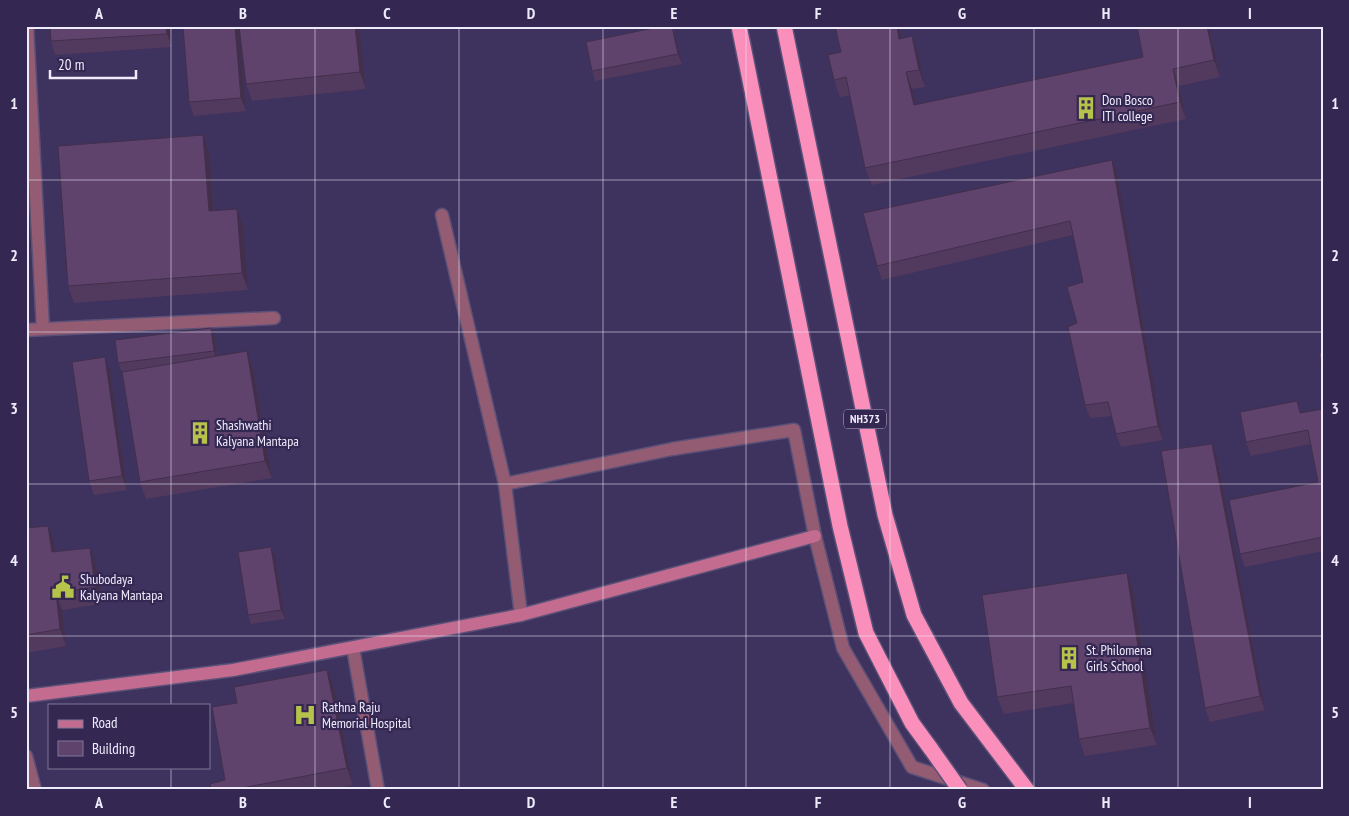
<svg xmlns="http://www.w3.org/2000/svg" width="1349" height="816" font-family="'PT Sans Narrow',sans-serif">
<rect width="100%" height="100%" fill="#3e325e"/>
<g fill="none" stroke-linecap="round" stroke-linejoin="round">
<defs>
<g id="street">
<path d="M27,26l16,303"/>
<path d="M442,215l63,269 16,131"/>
<path d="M26,330l248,-12"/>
<path d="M505,484l167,-35 122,-19 21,106 28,112 69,119 71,23"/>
<path d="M353,648l25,142"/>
<path d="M26,756l9,34"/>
</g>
<path id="secondary" d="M26,696l207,-26 288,-55 294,-79"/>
<g id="highway">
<path d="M739,26l101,500 26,107 46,90 19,26"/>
<path d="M784,26l101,489 29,100 47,88 66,87"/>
</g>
</defs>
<use href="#street" stroke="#5a5077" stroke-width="15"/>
<use href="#secondary" stroke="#5a5077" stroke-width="15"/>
<use href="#highway" stroke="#5a5077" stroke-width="18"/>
<use href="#street" stroke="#945c72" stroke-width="12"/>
<use href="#secondary" stroke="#c36c90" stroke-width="12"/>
<use href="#highway" stroke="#fa8fbb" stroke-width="15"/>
<defs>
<path id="highway-bridge" d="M931,749l29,41"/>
</defs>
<use href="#highway-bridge" stroke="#5a5077" stroke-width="18" stroke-linecap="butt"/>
<use href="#highway-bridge" stroke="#fa8fbb" stroke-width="15"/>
</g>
<g fill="#523a5e">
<path d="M50,26h120l2,21 -117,8 -4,-14z"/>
<path d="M183,26h56l7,85 -52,5 -5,-14z"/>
<path d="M359,26l7,63 -114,12 -6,-17z"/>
<path d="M673,26l2,8 7,30 -87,17 -3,-10z"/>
<path d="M899,26l3,12 16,15 7,34 -13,2 4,16 227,-48 66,-31 11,51 -41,9 7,33 -314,66 -7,-17 -15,-73 -10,2 -6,-17 7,-28z"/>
<path d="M203,135l6,17 5,59 23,-2 6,17 5,64 -174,13 -6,-17z"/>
<path d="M1112,160l5,13 46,267 -42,7 -5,-13 -4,-18 -22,2 -5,-13 -8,-82 6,-41 -10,-47 -191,45 -5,-14z"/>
<path d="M215,338l2,18 30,-5 6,17 19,110 -126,21 -6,-17 -18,-110 -4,-9z"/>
<path d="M110,370l17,120 -33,5 -5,-14z"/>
<path d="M1323,409v142l-78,16 -5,-13 78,-72 -8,-38 -59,12 -5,-14 56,-29z"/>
<path d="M1212,444l5,13 48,253 -55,12 -5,-14z"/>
<path d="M26,528l28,15 1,9 41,13 5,39 -39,6 4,36 -40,7z"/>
<path d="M275,556l10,63 -34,5 -3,-9z"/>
<path d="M1133,590l24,155 -72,11 -6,-17 -5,-36 -70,11 -7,-17z"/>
<path d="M334,687l19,98 -24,5h-118l14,-10z"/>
</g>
<g fill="#422f4c">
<path d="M166,26h4l2,21 -5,-13z"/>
<path d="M235,26h4l7,85 -5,-13z"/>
<path d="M355,26h4l7,63 -6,-17z"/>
<path d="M672,26l3,8 7,30 -4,-10z"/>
<path d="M897,26h2l7,30 -7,-17z"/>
<path d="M1207,26h2l11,51 -6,-17z"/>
<path d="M912,36l6,17 7,34 -6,-17z"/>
<path d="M1173,69l6,17 7,33 -6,-17z"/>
<path d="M906,72l6,17 8,33 -6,-17z"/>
<path d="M203,135l6,17 6,76 -6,-17z"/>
<path d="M1112,160l5,13 46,267 -5,-14z"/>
<path d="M237,209l6,17 5,64 -6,-17z"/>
<path d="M211,328l4,10 2,23 -3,-10z"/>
<path d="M247,351l6,17 19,110 -7,-17z"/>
<path d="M105,357l5,13 17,120 -5,-14z"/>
<path d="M1212,444l5,13 48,253 -5,-14z"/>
<path d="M48,526l6,17 4,26 -6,-17z"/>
<path d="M271,547l4,9 10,63 -4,-9z"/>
<path d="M90,548l6,17 5,39 -6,-17z"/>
<path d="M1127,573l6,17 24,155 -7,-17z"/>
<path d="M56,593l6,17 4,36 -6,-17z"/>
<path d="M327,670l7,17 19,98 -6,-17z"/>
</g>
<g fill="#5f436d" stroke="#422f4c">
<path d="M50,26h116l1,8 -116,7z"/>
<path d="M183,26h52l6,72 -52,4z"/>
<path d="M239,26h116l5,46 -114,12z"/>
<path d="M663,26h9l6,28 -86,17 -6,-29z"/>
<path d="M835,26h62l2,13 13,-3 7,34 -13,2 8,33 229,-48 -6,-31h70l7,34 -41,9 7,33 -315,66 -19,-91 -12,3 -6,-25 13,-3z"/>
<path d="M203,135l6,76 28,-2 5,64 -174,13 -10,-140z"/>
<path d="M1112,160l46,266 -42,8 -8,-32 -23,3 -17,-78 9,-4 -10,-36 16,-5 -13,-61 -193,45 -14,-53z"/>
<path d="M211,328l3,23 -96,12 -3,-23z"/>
<path d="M247,351l18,110 -125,21 -18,-110z"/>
<path d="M1323,352v21l-4,-20z"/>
<path d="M105,357l17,119 -33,5 -17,-119z"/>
<path d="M1297,401l3,12 23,-4v128l-83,17 -11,-54 89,-18 -10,-52 -62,12 -6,-30z"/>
<path d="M1212,444l48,252 -55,12 -44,-257z"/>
<path d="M48,526l4,26 38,-4 5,39 -39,6 4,36 -34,6v-107z"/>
<path d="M271,547l10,63 -33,5 -10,-63z"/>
<path d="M1127,573l23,155 -71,11 -8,-53 -74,11 -15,-102z"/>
<path d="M327,670l20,98 -105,20 1,2h-32l-1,-6 15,-4 -13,-73 25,-4 -3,-16z"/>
</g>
<path fill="none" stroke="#eeebfb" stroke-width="1" stroke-opacity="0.55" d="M171,26v679M315,26v764M459,26v764M603,26v764M746,26v764M890,26v764M1034,26v764M1178,26v764M26,180h1297M26,332h1297M26,484h1297M26,636h1297M171,767v23"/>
<defs>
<symbol id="building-bare" viewBox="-9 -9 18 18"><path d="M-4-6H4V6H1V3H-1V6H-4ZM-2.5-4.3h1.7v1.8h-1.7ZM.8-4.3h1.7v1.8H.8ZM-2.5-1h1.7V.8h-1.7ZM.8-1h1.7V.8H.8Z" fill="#b6c249" stroke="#342853" stroke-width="2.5" paint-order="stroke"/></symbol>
<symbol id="civic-bare" viewBox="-9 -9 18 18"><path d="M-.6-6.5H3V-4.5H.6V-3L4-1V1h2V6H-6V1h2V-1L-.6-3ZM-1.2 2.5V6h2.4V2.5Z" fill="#b6c249" stroke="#342853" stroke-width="2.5" paint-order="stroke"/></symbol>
<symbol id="hospital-bare" viewBox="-9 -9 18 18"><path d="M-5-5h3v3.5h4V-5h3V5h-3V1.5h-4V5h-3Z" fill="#b6c249" stroke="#342853" stroke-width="2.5" paint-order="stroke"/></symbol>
</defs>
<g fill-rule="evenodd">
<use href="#building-bare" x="1070" y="92" width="32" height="32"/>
<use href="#building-bare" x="184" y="417" width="32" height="32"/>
<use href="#civic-bare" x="47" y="571" width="32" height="32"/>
<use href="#building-bare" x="1053" y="642" width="32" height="32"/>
<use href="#hospital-bare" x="289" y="699" width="32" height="32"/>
</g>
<g text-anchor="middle" stroke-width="4.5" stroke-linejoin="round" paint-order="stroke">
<rect fill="#342853" stroke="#b6b0c9" stroke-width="1" x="844" y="409.5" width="42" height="19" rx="4"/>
<g font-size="12" font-weight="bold" fill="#eeebfb">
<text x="865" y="423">NH373</text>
</g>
<g font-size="14" fill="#eeebfb" stroke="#342853" text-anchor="start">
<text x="1102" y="105">Don Bosco<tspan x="1102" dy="16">ITI college</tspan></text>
<text x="216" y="430">Shashwathi<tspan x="216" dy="16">Kalyana Mantapa</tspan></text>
<text x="80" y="584">Shubodaya<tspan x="80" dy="16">Kalyana Mantapa</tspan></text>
<text x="1086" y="655">St. Philomena<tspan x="1086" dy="16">Girls School</tspan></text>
<text x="322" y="712">Rathna Raju<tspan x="322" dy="16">Memorial Hospital</tspan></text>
</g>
</g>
<rect width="1349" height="816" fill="none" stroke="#342853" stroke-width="55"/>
<rect x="48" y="704" width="162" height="65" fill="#342853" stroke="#7e7696"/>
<rect x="58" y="720" width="25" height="8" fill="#c36c90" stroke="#7e7696"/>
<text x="92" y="728" font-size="15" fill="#eeebfb">Road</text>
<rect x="58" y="741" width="25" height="15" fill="#5f436d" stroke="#7e7696"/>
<text x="92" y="754" font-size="15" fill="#eeebfb">Building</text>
<path d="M50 70v8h86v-8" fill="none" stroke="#eeebfb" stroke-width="2.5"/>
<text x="58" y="70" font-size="15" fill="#eeebfb" stroke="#342853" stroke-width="4" paint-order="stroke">20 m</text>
<rect x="28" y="28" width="1294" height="760" fill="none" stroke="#eeebfb" stroke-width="2"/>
<g font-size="16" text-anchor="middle" font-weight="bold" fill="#eeebfb">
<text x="99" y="19">A</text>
<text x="243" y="19">B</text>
<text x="387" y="19">C</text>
<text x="531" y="19">D</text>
<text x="674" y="19">E</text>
<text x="818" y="19">F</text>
<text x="962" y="19">G</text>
<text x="1106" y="19">H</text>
<text x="1250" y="19">I</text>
<text x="14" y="109">1</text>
<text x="1335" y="109">1</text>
<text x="14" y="261">2</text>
<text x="1335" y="261">2</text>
<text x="14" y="414">3</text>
<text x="1335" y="414">3</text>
<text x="14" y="566">4</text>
<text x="1335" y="566">4</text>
<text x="14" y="718">5</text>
<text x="1335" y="718">5</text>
<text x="99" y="808">A</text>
<text x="243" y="808">B</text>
<text x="387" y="808">C</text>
<text x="531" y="808">D</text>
<text x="674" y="808">E</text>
<text x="818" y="808">F</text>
<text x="962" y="808">G</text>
<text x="1106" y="808">H</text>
<text x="1250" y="808">I</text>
</g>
</svg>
